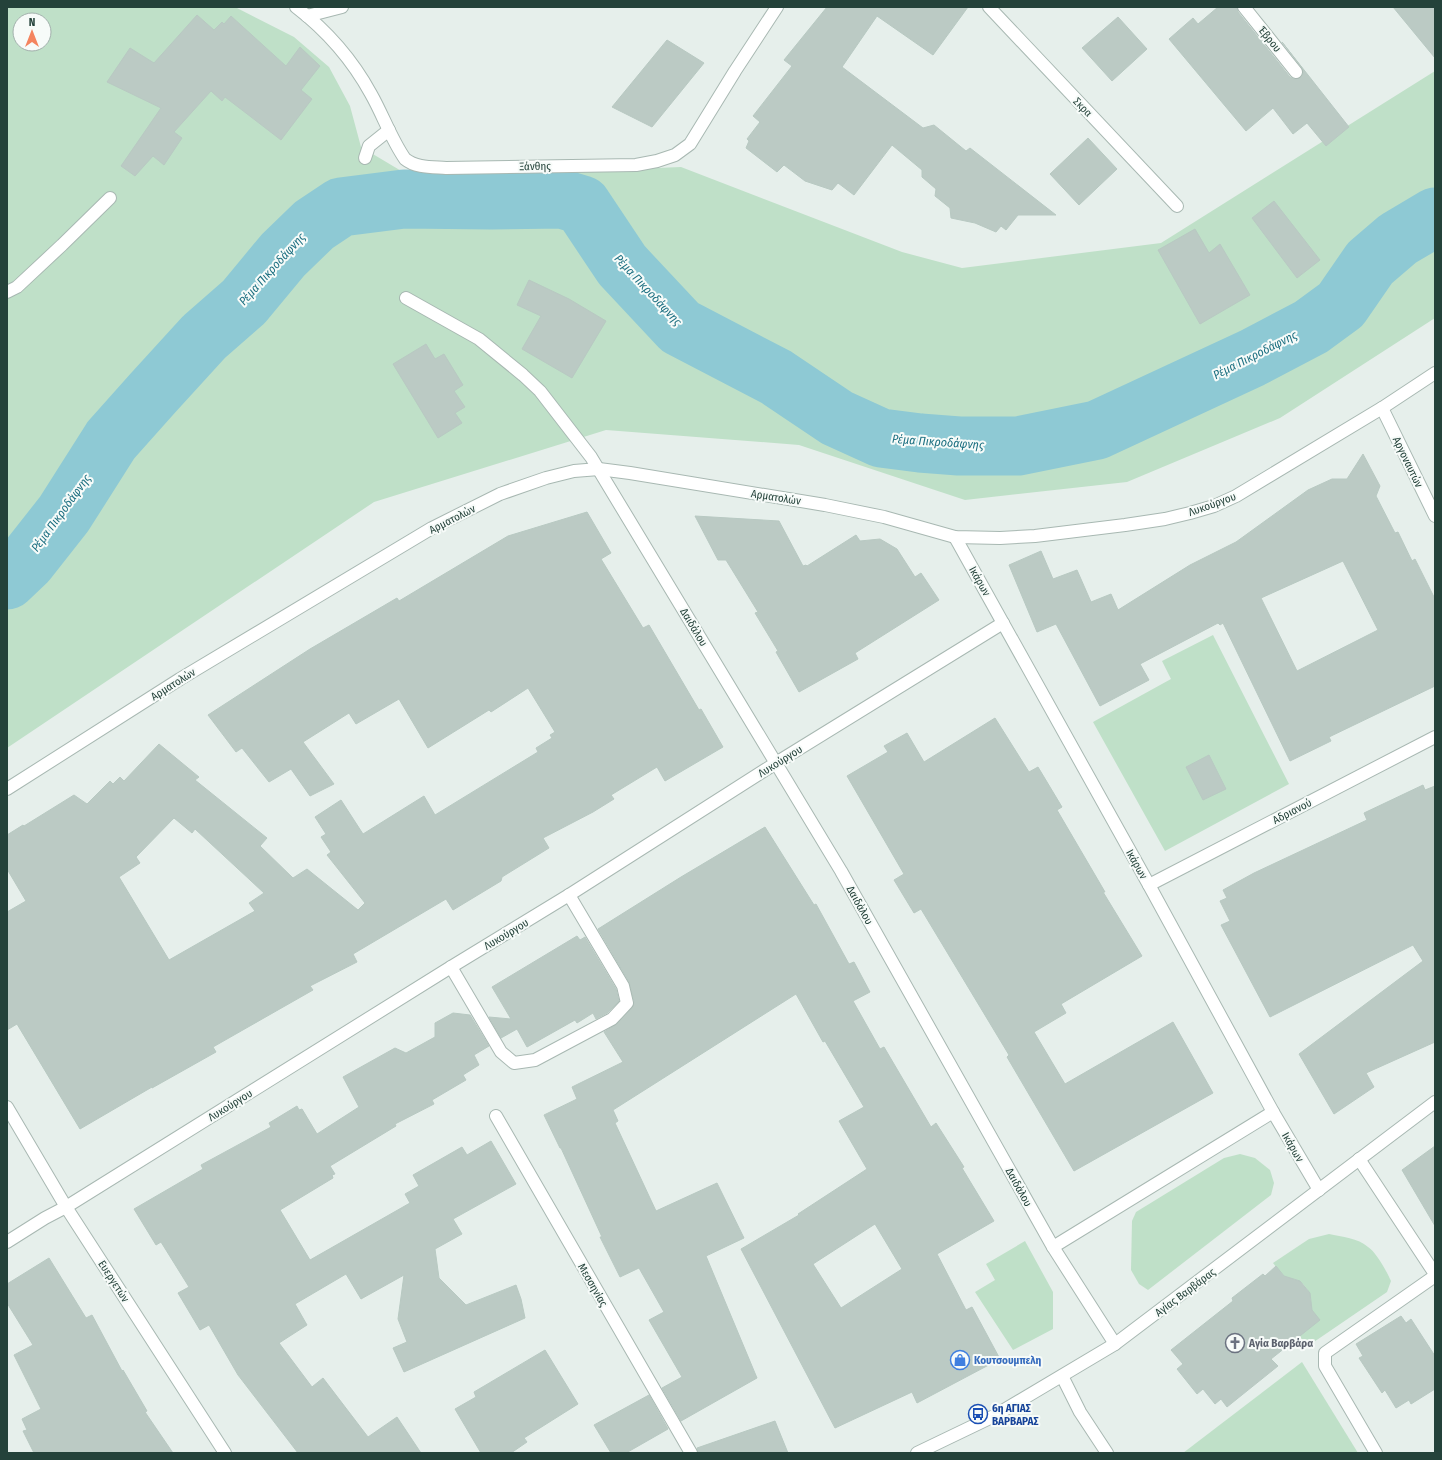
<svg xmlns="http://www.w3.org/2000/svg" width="1442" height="1460" font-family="'Fira Sans Condensed',sans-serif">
<rect width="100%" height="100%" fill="#e6efeb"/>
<g fill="#bfe0c8" fill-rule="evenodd">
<path d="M7,7h228l59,30 35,30 21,39 11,41 42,25 105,2 173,-7 221,85 60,16 199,-25 274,-172v247l-155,100 -153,64 -162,18 -166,-55 -193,-15 -232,72 -367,246zM20,20h24v24h-24z"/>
<path d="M1213,635l76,149 -124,67 -72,-129 78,-43 -9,-18z"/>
<path d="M1240,1154l15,4 15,12 4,13 -3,12 -123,95 -9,-6 -8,-14 1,-49 4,-9 88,-54z"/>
<path d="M1329,1234c13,3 29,4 39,13 8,5 19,25 23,34l-4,11 -79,54 -9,-10 8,-32 4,-4c-1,-10 -8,-18 -17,-21l-5,4 -16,-20 36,-24z"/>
<path d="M1025,1241l28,51v37l-40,21 -38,-58 20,-12 -9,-16z"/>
<path d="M1302,1362l56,91h-175z"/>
</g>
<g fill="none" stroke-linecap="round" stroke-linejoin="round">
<path stroke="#8ec9d4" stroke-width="59" d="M7,580l20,-19 37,-47 47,-74 41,-46 52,-57 40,-35 39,-47 31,-30 27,-18 63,-8 87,1 71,-1 20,6 40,60 58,62 96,50 61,41 44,20 39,5 39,3h59l79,-16 155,-72 59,-31 30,-22 29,-42 28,-24 37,-22"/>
</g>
<g fill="#bbcac4" stroke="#b8c9c2" fill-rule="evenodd">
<path d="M827,7h141l-35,48 -56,-39 -35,51 81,61 11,-3 32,26 4,-3 86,67h-38l-12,15 -5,-4 -5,6 -21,-9 -24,-5 -1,-10 -15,-12 1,-7 -14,-12v-7l-30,-25 -38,50 -16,-12 -6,7 -27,-9 -21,-16 -7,7 -31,-24 3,-7 -2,-2 13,-17 -7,-6 39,-50 -8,-6z"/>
<path d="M1218,7h19l1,5 52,65 4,2 6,-1 3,-4 -1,-6 -20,-26 67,85 -23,19 -19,-23 -14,11 -20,-26 -27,23 -77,-92 24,-21 5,6z"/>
<path d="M1393,7h42v51z"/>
<path d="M197,15l17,15 8,-8 2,2 7,-8 55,50 14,-19 20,19 -19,24 11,9 -31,41 -56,-43 -3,4 -11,-10 -37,41 8,6 -18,27 -11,-9 -18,20 -14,-10 40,-58 -54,-26 23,-34 24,15z"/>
<path d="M1118,17l29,32 -35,32 -30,-33z"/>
<path d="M667,40l37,23 -52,64 -40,-20z"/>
<path d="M1088,138l29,31 -38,36 -29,-31z"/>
<path d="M1274,201l46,59 -23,18 -45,-60z"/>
<path d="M1195,229l14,24 11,-9 30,51 -50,29 -42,-74z"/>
<path d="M529,280l40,19 37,22 -34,57 -50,-29 19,-33 -24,-11z"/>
<path d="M426,344l9,15 9,-5 19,31 -9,6 11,16 -10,6 7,10 -24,15 -45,-74z"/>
<path d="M1363,454l17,32 -4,10 19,37 3,-1 14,29 3,-2 20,40v87l-106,51 2,4 -41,20 -67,-138 -3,2 -2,-2 -78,41 9,16 -49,26 -44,-82 -19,8 -28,-67 32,-14 12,28 24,-9 14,32 20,-8 7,16 72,-45 46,-23 72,-52 24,-11h15zM1343,561l35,69 -81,41 -36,-73z"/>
<path d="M587,512l24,41 -10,6 42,69 6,-3 50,85 2,-1 22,38 -58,34 -8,-14 -46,28 3,4 -21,13 -50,26 6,10 -47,29 -1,4 -48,29 -7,-11 -93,55 4,8 -47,24 3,4 -100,57 3,5 -64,36v-1l-72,42 -63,-105 -10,6v-118l19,-11 -19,-32v-34l16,-10 1,1 50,-31 13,9 23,-23 3,3 7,-7 4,4 35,-37 40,33 -4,3 72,58 -7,8 33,32 14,-9 51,41 7,-7 -38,-48 4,-3 -10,-15 5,-3 -11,-17 26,-17 22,34 61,-38 11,19 103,-63 -2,-4 16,-10 -2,-3 5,-3 -27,-44 -37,24 -2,-2 -61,38 -29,-49 -43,25 -7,-11 -46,29 31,42 -24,12 -19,-27 -22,13 -27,-34 -6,4 -28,-37 102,-66 87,-51 2,3 109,-65zM174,818l18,15 3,-4 69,64 -15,10 6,8 -86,49 -50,-83 21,-14 -4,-6z"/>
<path d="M695,516l84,5 24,45 3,-1 1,1 49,-31 4,6 20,-2 17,10 18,28 6,-4 18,27 -84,53 3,6 -59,33 -23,-40 2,-1 -23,-38 3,-1 -32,-52h-8z"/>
<path d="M995,718l34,54 9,-5 24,40 -5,3 48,82h-2l39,64 -81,48 5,9 -32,19 31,52 108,-62 40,71 -139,78 -67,-114 2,-2 -88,-146 -7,4 -20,-33 10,-6 -57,-98 41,-24 -4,-6 23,-13 17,29z"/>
<path d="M1209,755l17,34 -23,11 -17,-33z"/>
<path d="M1423,785l2,5 10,-4v256l-69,31 8,14 -40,27 -35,-60 124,-93 -10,-16 -143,72 -49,-92 9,-4 -10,-20 7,-3 -4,-8 31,-17 113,-53 -3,-7z"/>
<path d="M765,827l49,78 2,-1 33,60 5,-2 16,30 -17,9 27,48 4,-2 47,80 5,-4 28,44 -2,1 32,53 -57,33 29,56 6,-3 28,52 -83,44 -5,-11 -77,36 -94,-179 58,-34 -1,-1 69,-45 -28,-48 25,-14 -39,-66 -2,1 -27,-48 -183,116 5,11 -3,2 41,88 61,-28 27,55 -38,18 51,122 -76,43 -19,-33 20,-11 -33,-57 15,-8 -25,-44 -19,9 -20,-40h2l-41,-89h-1l-16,-33 33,-16 -5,-12 51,-25 -19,-30 13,-8 15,-16 2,-7 -5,-19 -31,-53 83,-52zM875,1224l27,45 -61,39 -28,-44z"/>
<path d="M577,936l3,4 5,-3 31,52 3,12 -12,12 -11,6 -3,-6 -16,10 -2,-3 -48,27 -10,-18 -16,9 -12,-21 22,2 -19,-32z"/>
<path d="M453,1013l17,2 19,31 -15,9 5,10 -16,10 3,5 -34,20 2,4 -39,20 1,2 -66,40 5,8 -3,1 1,3 -53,32 30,50 100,-57 -5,-9 14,-8 -6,-11 49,-28 5,8 24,-14 25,43 -63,35 9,15 -27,15 4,29 27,27 50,-20 5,14 4,19 -121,54 -11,-24 14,-6 -9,-23 6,-44 -43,24 -15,-25 -51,30 12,21 -28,18 33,44 11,-9 45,59 29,-20 24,36h-123l-60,-78 -29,-50 -9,5 -22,-37 11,-6 -28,-45 -5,3 -22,-36 69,-40 -2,-4 70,-38 -2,-4 28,-17 2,4 3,-1 15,25 42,-27 -16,-30 52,-29 11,5 29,-16v-14z"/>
<path d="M1435,1146v80l-33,-56z"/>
<path d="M49,1258l37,60 6,-3 30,56 1,-1 24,41 -2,1 28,41h-139l-11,-22 4,-1 -5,-11 19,-10 -27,-54 19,-10 -26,-42v-19z"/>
<path d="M1276,1266l8,10 16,5 10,12 2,17 8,10 -49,39 7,7 -51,41 -6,-8 -6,5 -12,-15 -6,5 -20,-25 6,-5 -12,-14 62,-49 -1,-3 31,-24 2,2z"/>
<path d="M1401,1316l5,7 5,-4 24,37v33l-24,15 -2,-4 -13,8 -11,-18 -3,3 -23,-35 4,-2 -7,-12z"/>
<path d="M545,1350l33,54 -54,34 3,4 -16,11h-30l-26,-44 21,-12 -2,-5z"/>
<path d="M649,1395l19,34 -42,24h-15l-17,-28z"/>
<path d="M775,1421l13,32h-90l-1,-5z"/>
</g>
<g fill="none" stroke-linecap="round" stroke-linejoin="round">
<defs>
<g id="minor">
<path d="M296,7c30,23 57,54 75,87 12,21 20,45 34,65 11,9 27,8 41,9l190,-3 21,-4 18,-6 15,-11 45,-73 42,-64"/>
<path d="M989,7l188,199"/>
<path d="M1244,7l52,65"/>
<path d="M307,16l35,-9"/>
<path d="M365,158l4,-12 20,-16"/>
<path d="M7,292l10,-5 45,-42 48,-47"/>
<path d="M406,298l73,41 44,36 17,16 51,66 250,414 212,376 62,97"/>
<path d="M1382,408l53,108"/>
<path d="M955,537l194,348 124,227 46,78"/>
<path d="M7,789l173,-110 252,-151 68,-34 46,-16 28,-7 25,-2 31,4 195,32 59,12 71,20 45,1 35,-2 90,-11 40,-6 25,-6 24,-7 22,-10 146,-88 53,-35"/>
<path d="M1149,885l286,-148"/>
<path d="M451,967l50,85 13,11 21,-3 77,-41 15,-16 -4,-17 -54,-91"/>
<path d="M7,1107l59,100 159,246"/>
<path d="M496,1116l195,337"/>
<path d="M1359,1159l76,115"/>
<path d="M7,1242l38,-24 21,-11 385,-240 118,-72 207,-132 227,-140"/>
<path d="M1053,1247l220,-135"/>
<path d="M1062,1376l18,36 27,41"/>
<path d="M917,1453l77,-37 121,-72 320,-242"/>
<path d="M1376,1453l-51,-87v-13l110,-77"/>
</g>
</defs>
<use href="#minor" stroke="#a8b8b2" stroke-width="14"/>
<use href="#minor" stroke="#fff" stroke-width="12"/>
</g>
<defs>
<symbol id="church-ring" viewBox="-11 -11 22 22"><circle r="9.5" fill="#f7fbf9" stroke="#6b7280" stroke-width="1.5"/><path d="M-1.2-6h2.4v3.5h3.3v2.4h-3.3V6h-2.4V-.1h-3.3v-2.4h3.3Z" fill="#6b7280"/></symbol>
<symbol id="shop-ring" viewBox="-11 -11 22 22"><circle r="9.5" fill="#f7fbf9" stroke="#3f7fe0" stroke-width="1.5"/><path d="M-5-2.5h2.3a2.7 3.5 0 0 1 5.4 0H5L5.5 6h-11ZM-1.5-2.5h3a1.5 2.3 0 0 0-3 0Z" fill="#3f7fe0"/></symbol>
<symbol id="bus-ring" viewBox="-11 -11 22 22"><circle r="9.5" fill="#f7fbf9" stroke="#1a4fb4" stroke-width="1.5"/><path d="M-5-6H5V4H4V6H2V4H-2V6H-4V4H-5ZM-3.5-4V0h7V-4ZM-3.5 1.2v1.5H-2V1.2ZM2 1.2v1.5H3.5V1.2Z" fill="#1a4fb4"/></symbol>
</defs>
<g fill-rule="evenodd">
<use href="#church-ring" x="1224" y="1332" width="22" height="22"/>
<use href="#shop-ring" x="949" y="1349" width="22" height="22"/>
<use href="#bus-ring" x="967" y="1403" width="22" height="22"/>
</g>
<g text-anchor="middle" stroke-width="4" stroke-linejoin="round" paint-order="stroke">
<g font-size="11" fill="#24423a" stroke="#f7fbf9">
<text transform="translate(1270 39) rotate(51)" y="4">Έβρου</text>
<text transform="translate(1083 107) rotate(46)" y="4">Σκρα</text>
<text transform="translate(535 166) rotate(-1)" y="4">Ξάνθης</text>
<text transform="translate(1408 462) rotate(64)" y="4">Αργοναυτών</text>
<text transform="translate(776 497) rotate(9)" y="4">Αρματολών</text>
<text transform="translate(1212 504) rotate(-20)" y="4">Λυκούργου</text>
<text transform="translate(452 519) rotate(-27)" y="4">Αρματολών</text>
<text transform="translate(980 581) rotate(61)" y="4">Ικάρων</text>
<text transform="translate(694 627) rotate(59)" y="4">Δαιδάλου</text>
<text transform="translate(173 684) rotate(-32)" y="4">Αρματολών</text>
<text transform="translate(780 761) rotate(-32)" y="4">Λυκούργου</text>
<text transform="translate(1292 811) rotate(-27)" y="4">Αδριανού</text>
<text transform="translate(1137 864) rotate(61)" y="4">Ικάρων</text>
<text transform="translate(860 905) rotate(61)" y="4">Δαιδάλου</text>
<text transform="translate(506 934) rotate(-31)" y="4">Λυκούργου</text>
<text transform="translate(230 1105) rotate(-32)" y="4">Λυκούργου</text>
<text transform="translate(1293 1147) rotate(60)" y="4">Ικάρων</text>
<text transform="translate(1019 1187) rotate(61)" y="4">Δαιδάλου</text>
<text transform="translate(114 1281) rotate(57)" y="4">Ευεργετών</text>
<text transform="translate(593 1285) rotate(60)" y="4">Μεσσηνίας</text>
<text transform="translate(1185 1292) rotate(-37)" y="4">Αγίας Βαρβάρας</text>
</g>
<g font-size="11" font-weight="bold" fill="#5b616d" stroke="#f7fbf9" text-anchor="start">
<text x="1249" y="1347">Αγία Βαρβάρα</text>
</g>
<g font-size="11" font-weight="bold" fill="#366cbe" stroke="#f7fbf9" text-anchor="start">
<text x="974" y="1364">Κουτσουμπελη</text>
</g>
<g font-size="11" font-weight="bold" fill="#164399" stroke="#f7fbf9" text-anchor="start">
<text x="992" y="1412">6η ΑΓΙΑΣ<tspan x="992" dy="13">ΒΑΡΒΑΡΑΣ</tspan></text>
</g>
<g font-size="12" font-style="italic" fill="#1c6f80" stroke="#f7fbf9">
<text transform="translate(272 269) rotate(-48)" y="4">Ρέμα Πικροδάφνης</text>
<text transform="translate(648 290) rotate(47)" y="4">Ρέμα Πικροδάφνης</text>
<text transform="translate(1255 355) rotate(-27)" y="4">Ρέμα Πικροδάφνης</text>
<text transform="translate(938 442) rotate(4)" y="4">Ρέμα Πικροδάφνης</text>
<text transform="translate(61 513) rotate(-54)" y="4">Ρέμα Πικροδάφνης</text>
</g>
</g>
<rect width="1442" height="1460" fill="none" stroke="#24423a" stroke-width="16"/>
<g transform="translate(32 32)"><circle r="19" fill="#f7fbf9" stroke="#a3b1ad"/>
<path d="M0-3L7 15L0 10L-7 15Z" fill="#f4845f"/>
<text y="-6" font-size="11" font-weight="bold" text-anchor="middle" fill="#24423a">N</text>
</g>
</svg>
